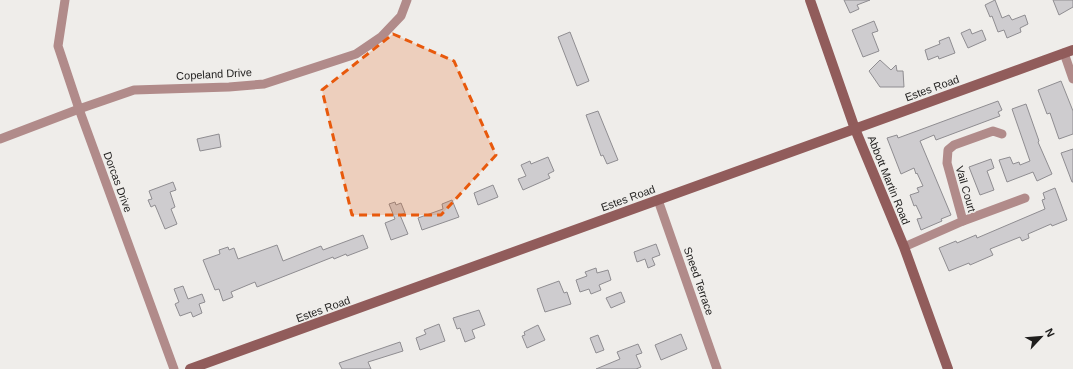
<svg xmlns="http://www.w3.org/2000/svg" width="1073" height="369" font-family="Helvetica,sans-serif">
<rect width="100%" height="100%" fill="#efedea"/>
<g fill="#cecccf" stroke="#8f8d91">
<path d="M844,0h26l-13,5 2,4 -9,4z"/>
<path d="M995,0l7,18 7,-3 3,5 13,-5 3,9 -8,4 1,4 -14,6 -3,-8 -6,2 -6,-16 -2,1 -5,-12z"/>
<path d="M1053,0h20v7l-14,8z"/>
<path d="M874,21l4,10 -6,2 7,18 -16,6 -11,-27z"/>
<path d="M970,29l2,5 10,-4 4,10 -18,8 -7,-15z"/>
<path d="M570,32l19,49 -12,5 -19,-49z"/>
<path d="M949,37l6,16 -16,6 -1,-3 -10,4 -3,-10 15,-6 -1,-3z"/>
<path d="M880,60l11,10 5,-5 1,6h6l1,16h-24l-11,-16z"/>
<path d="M1061,81l12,30v23l-14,5 -9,-26 -3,1 -9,-24z"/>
<path d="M998,101l4,9 -4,2 2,4 -64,24 -2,-5 -14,6 31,74 -10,4 1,2 -21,9 -4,-11 5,-1 -6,-13 -2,1 -4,-11 9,-3 -2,-4 6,-2 -6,-13 -1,1 -2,-6 -13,6 -14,-36 10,-3 1,3z"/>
<path d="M1026,104l13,37 -1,1 14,32 -15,7 -4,-9 -26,10 -8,-22 11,-3 3,7 6,-2 1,3 10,-4 -18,-52z"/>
<path d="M598,111l20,49 -11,4 -4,-9 -2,1 -15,-41z"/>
<path d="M219,134l2,13 -21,4 -3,-12z"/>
<path d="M1073,149v33h-1l-11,-29z"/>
<path d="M548,157l6,14 -6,3 2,4 -27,12 -5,-11 8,-3 -5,-11 9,-4 1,3z"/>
<path d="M991,159l3,9 -7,3 7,19 -14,5 -11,-28z"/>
<path d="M173,182l3,8 -6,2 5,15 -4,2 6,15 -12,5 -10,-24 -4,2 -3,-7 4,-1 -3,-8z"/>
<path d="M493,185l5,12 -20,8 -4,-12z"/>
<path d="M1055,188l12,32 -15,6 -1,-2 -23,10 1,4 -7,3 -2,-4 -30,12 3,6 -23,10 -1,-2 -20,8 -10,-23 17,-7 1,2 19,-8 1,3 68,-29 -3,-9 3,-1 -2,-6z"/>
<path d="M452,200l7,17 -37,13 -4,-12 25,-9 -1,-5z"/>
<path d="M395,202l1,3 5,-2 4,10 -5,2 8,19 -17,6 -6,-17 10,-4 -6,-15z"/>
<path d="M363,235l5,13 -21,8 -1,-2 -12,5 -1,-2 -76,30 -2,-5 -24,10 2,5 -10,4 -4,-12 -4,1 -12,-30 17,-6 -1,-4 9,-3 1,3 5,-2 4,11 39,-14 6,16 38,-15 2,4z"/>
<path d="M656,244l4,11 -8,3 3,7 -7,3 -3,-9 -8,3 -3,-10z"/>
<path d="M596,268l1,5 11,-3 3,10 -12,5 2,5 -10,4 -2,-5 -9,3 -4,-12 11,-4 -2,-4z"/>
<path d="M559,281l5,12 3,-1 4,12 -26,8 -8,-23z"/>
<path d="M183,286l5,13 14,-5 3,8 -6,2 3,9 -9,4 -2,-5 -11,4 -5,-12 4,-2 -5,-13z"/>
<path d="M621,292l4,10 -14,6 -5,-10z"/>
<path d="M479,310l6,15 -13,5 3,8 -10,4 -5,-14 -3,1 -4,-11z"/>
<path d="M439,324l6,17 -25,9 -4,-12 10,-4 -2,-4z"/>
<path d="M538,325l7,15 -18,8 -5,-12 3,-1 -1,-3z"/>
<path d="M681,334l6,15 -26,11 -6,-15z"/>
<path d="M598,335l6,15 -8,3 -6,-15z"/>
<path d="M400,342l3,9 -35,11 3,7h-29l-3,-6z"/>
<path d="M638,344l4,9 -6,2 5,12 -5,2h-40l24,-10 -3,-7z"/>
</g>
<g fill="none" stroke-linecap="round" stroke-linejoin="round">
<g stroke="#b18b8a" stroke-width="9">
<path d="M65,0l-7,46 21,63 95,260"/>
<path d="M1064,53l9,26"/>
<path d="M0,139l79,-30 55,-19 95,-3 35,-3 92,-30 25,-17 20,-21 6,-16"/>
<path d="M658,200l59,169"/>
<path d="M963,221l-16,-58 1,-13 6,-5 39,-14 9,3"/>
<path d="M904,247l59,-26 62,-23"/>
</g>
<g stroke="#915c5b" stroke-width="10">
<path d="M810,0l45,129 49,118 44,122"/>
<path d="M190,369l883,-319"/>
</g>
</g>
<path fill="#e8590c" fill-opacity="0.2" stroke="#e8590c" stroke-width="3" stroke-dasharray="8 5" stroke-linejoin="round" d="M393,34l61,27 42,94 -55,60h-89l-30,-125z"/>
<g text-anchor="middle" stroke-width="3" stroke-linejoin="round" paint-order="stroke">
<g font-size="11" fill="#1f1e1d" stroke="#efedea">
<text transform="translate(214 74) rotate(-3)" y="4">Copeland Drive</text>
<text transform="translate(932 88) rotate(-20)" y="4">Estes Road</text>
<text transform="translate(889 180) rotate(68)" y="4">Abbott Martin Road</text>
<text transform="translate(118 182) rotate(70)" y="4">Dorcas Drive</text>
<text transform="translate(966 189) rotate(74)" y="4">Vail Court</text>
<text transform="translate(628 198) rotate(-20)" y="4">Estes Road</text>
<text transform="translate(699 281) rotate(71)" y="4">Sneed Terrace</text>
<text transform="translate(323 309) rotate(-20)" y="4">Estes Road</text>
</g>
</g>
<g transform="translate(1041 337) rotate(64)" stroke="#efedea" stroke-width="3" paint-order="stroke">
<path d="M0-3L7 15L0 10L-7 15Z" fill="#1f1e1d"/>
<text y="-6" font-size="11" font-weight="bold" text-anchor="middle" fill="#1f1e1d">N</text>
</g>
</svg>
